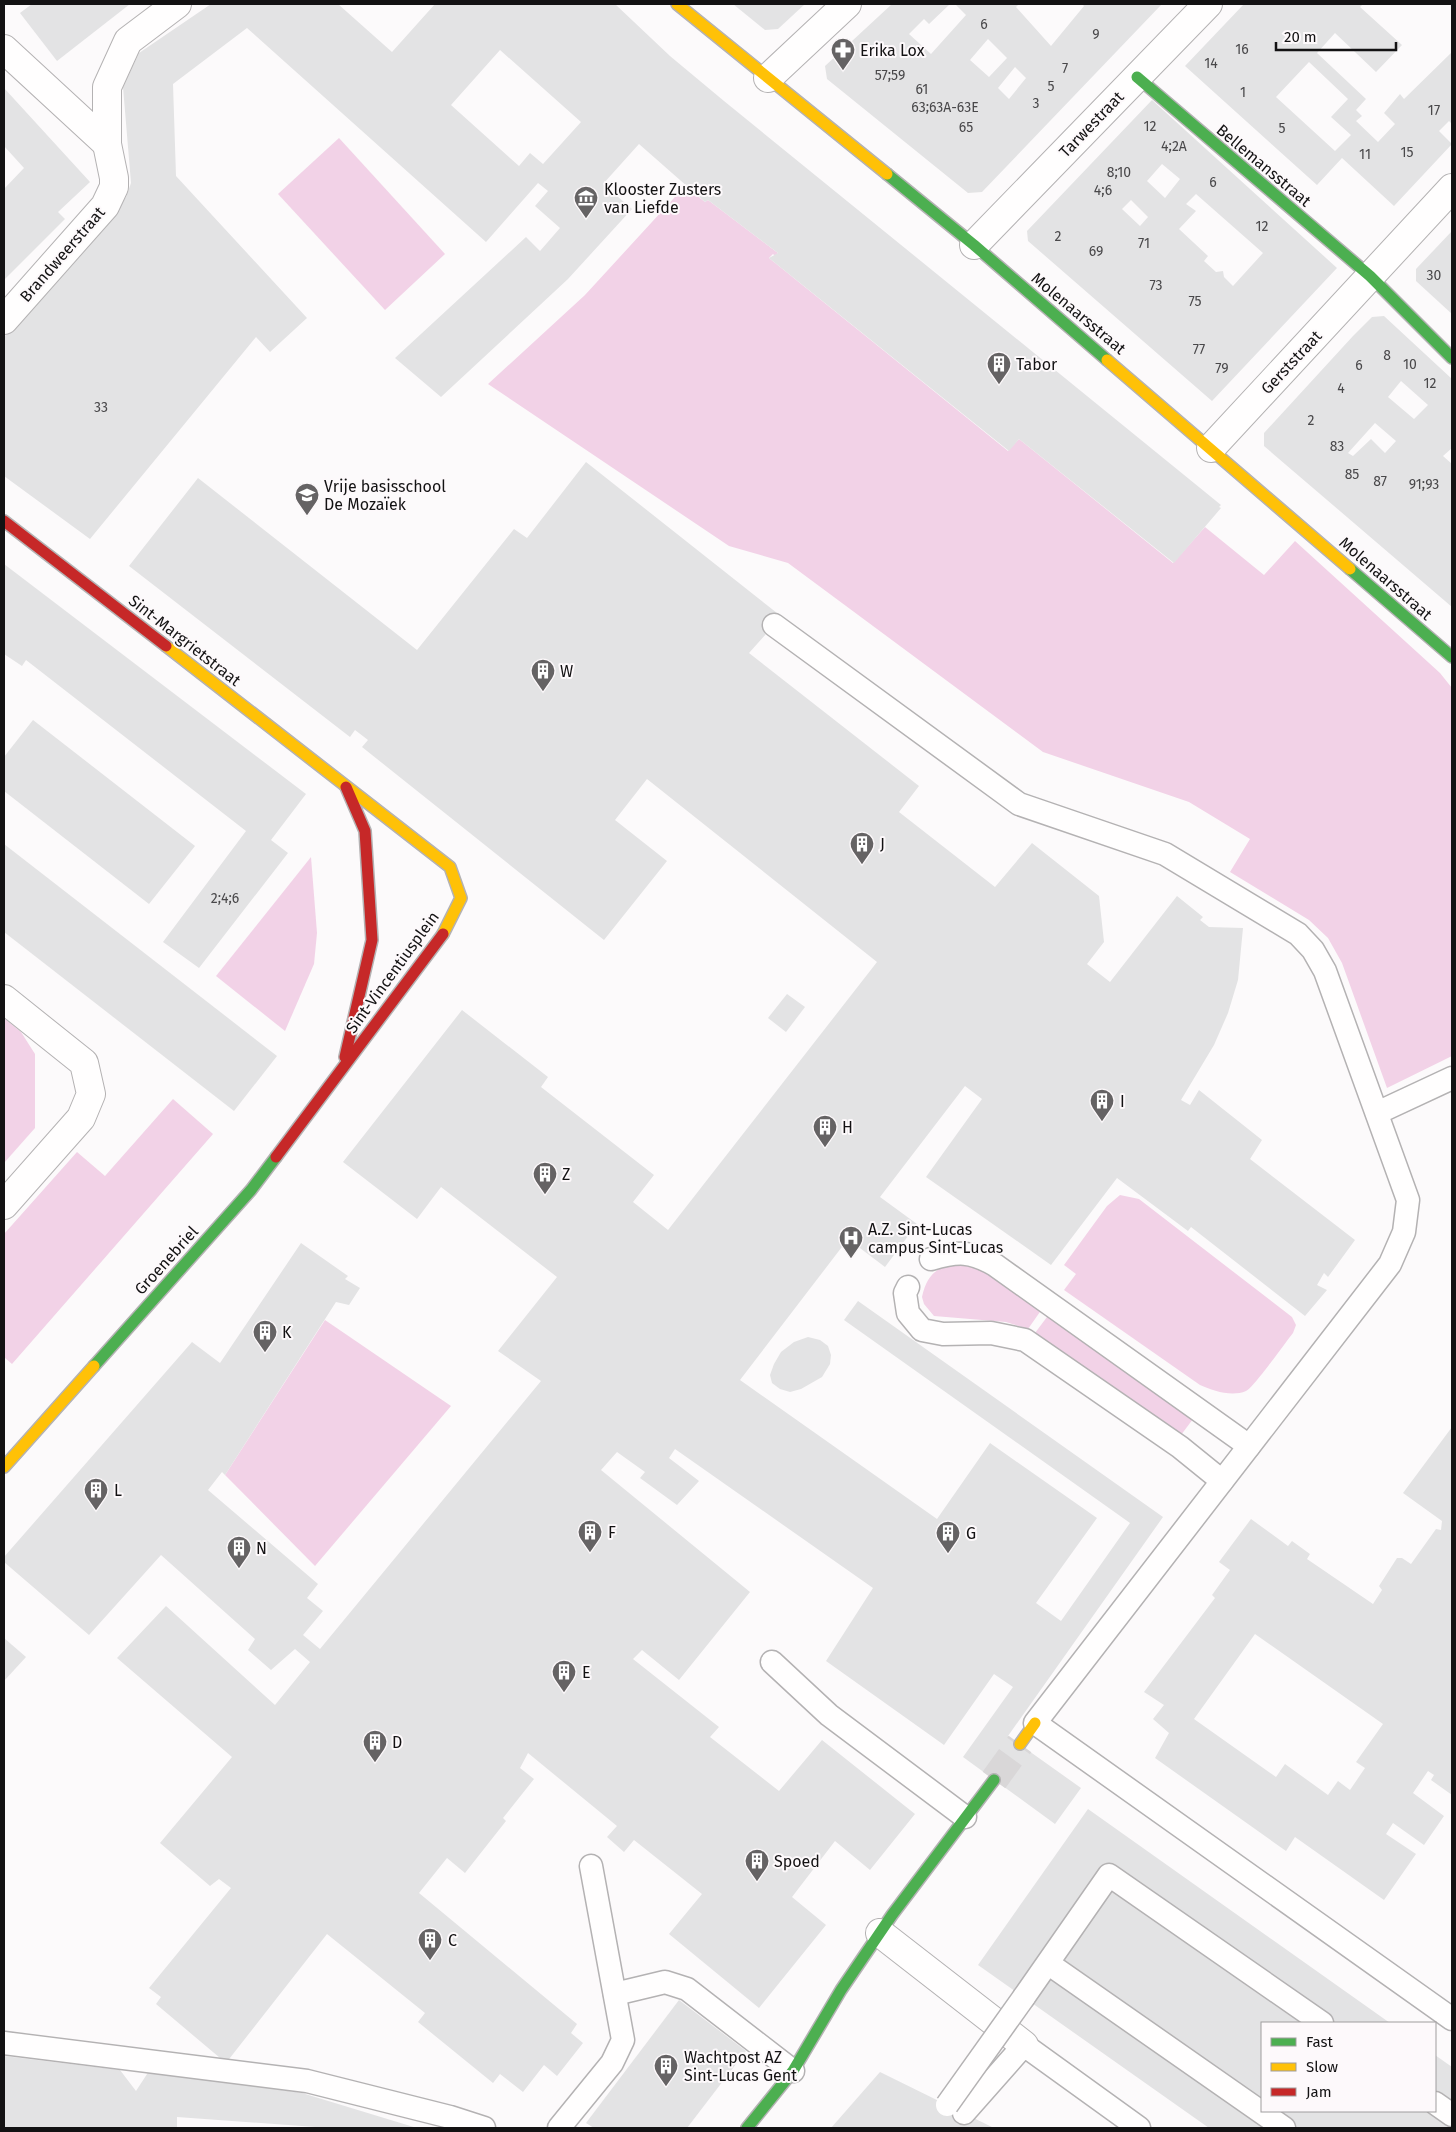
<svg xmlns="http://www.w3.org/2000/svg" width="1456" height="2132" font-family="'Fira Sans',sans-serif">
<rect width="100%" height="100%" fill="#fcfafb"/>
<g fill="#f2d2e7">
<path d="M339,138l106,116 -60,56 -107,-116z"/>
<path d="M685,186l20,16 3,-2 70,53 -3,3 -2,-2 -4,4 239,193 11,-12 154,124 32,-36 59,48 31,-34 145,132 12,15v368l-65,32 -45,-125 -14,-25 -19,-18 -79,-48 20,-33 -61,-37 -146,-50 -255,-189 -59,-17 -241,-162 97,-89z"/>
<path d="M311,857l6,76 -3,31 -29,67 -69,-55z"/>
<path d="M4,1018l17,14 14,22v74l-31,35z"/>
<path d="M173,1099l40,35 -201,230 -8,-7v-123l73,-82 28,24z"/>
<path d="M1120,1195l19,4 153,118 4,8 -3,8c-8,10 -39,54 -47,58 -14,6 -33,0 -46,-6l-136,-95 12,-16 -12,-9 43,-59z"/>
<path d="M967,1260l75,49 -14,20 -22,-7 -72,-6 -10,-12 -2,-7c6,-28 20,-31 45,-37z"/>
<path d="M1050,1313l146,102 -15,20 -146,-102z"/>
<path d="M325,1320l126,86 -136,160 -90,-91z"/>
</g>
<g fill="#e3e3e4" fill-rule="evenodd">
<path d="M32,4h98l-73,57 -37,-48z"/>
<path d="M211,4h127l54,48 43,-48h180l55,52 54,45 497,404 -2,2 2,1 -47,55 -155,-124 -10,12 -240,-193 9,-5 -70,-53 -3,2 -66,-58 -36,40 29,25 -64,70 -127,118 -46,-39 131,-121 14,14 20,-23 -25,-22 13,-15 -10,-8 -52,59 -239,-214 -74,56 3,92 131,142 -37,34 -14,-15 -166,202 -86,-63v-139l98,-107 24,-33 5,-14 -8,-96 16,-34zM500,50l81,72 -38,42 -13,-11 -11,13 -68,-61z"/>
<path d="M733,4h72l-27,25 -13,1z"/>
<path d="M892,4h58l-21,20 -5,-5 -15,15 22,20 35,-39 -11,-11h64l-3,3 35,39 33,-40 -2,-2h80l-180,188 -14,1 -141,-114 -2,-13zM988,39l19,19 -18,19 -19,-17zM1015,67l11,11 -17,21 -11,-11z"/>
<path d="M1244,4h119l-3,3 42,38 -26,27 -41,-39 -18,20 49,46 -10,11 6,6 -6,5 22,21 17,-18 -11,-11 16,-19 4,5 48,-47v72l-3,-3 -10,10 13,13 -58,62 -52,-48 -25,27 -132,-119zM1309,62l39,37 -17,18 20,18 -16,16 -59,-54z"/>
<path d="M4,88l86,94 -32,30 7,7 -61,61v-91l20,-21 -20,-22z"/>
<path d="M1152,100l185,168 -125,133 -184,-160 -1,-10zM1162,164l18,15 -15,19 -18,-17zM1196,194l67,59 -30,33 -9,-9 -1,-6 -7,1 -12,-11 4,-5 -29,-27 17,-18 -10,-7zM1131,200l17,17 -8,9 -18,-17z"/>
<path d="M1452,231v83l-36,-33v-12z"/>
<path d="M1384,316l68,63v69l-9,8 9,8v143l-188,-161v-13l89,-97 19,-19zM1401,381l27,24 -14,14 -26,-22zM1375,423l21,18 -11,12 -14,-14 -18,17 -5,-3z"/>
<path d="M586,462l191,151 -3,12 -25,28 170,133 -20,26 96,75 37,-44 67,53 5,46 -17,22 23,18 67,-86 26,21 -3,3 9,7 34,1 -5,52 -10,33 -14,32 -33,55 9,5 9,-15 63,50 -12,19 105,81 -27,37 -4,-4 -7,12 10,5 -22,26 -114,-89 -3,4 -71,-53 -66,87 -125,-88 56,-78 -17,-13 -85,111 37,27 -32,43 -37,-28 -108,141 197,139 53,-76 107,75 -61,85 25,18 69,-98 -286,-203 14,-19 305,216 -155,219 73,52 -26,36 -92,-67 50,-70 -19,-13 -50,71 -118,-84 47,-73 -198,-139 -6,9 30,23 -22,24 -37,-27 5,-6 -28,-20 -16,18 149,122 -71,88 -37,-30 -9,9 86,68 -9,10 69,54 43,-51 93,74 -45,56 -35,-29 -43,56 34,28 -67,83 -90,-74 33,-40 -68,-54 -10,12 -17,-15 10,-11 -89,-73 -8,15 14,11 -31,39 3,3 -41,52 -18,-15 -28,35 158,131 -6,9 12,10 -26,33 -13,-11 -21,27 -23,-18 -7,9 -75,-61 7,-9 -98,-79 -101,129 -70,-59 5,-7 -12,-9 82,-100 -12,-9 -9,7 -50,-43 72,-86 -115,-99 49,-52 109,99 35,-43 -15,-13 -24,21 -23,-20 7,-11 -94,-84 -72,80 -85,-73v-5l188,-215 28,21 81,-120 47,33 -3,3 15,9 -11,17 -13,-3 -111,173 -3,-3 -14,18 110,94 -11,14 16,13 -20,24 17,14 221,-268 -43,-30 59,-74 -116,-90 -24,32 -74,-57 119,-152 86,67 -7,10 113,88 -21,27 35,28 209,-268 -230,-183 -32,41 52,41 -63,79 -242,-193 6,-7 -13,-10 -5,7 -221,-171 69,-88 219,172 97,-121 13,9z"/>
<path d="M4,564l302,230 -35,46 17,13 -89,115 -36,-26 83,-111 -220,-171 -4,6 -18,-12z"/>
<path d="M33,720l162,126 -46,58 -145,-113v-34z"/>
<path d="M4,844l273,212 -43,55 -230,-179z"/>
<path d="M787,994l18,13 -19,25 -18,-14z"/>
<path d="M808,1337l12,3 8,6 3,9 -1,9 -8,13 -21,12 -11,3 -10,-3 -8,-6 -2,-8 4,-11 7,-12 13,-10z"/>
<path d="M1452,1427v368l-21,-15 3,-5 -6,-4 -15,22 31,23 -20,29 -31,-22 -7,11 30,20 -32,46 -89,-63 -9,14 -131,-93 14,-25 -16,-14 11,-14 -20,-13 71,-94 -3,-3 18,-25 -11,-8 32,-43 37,27 4,-5 18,13 -3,5 66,45 9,-14 -3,-4 18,-28h5l9,6 25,-35 5,1 1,-9 -39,-28zM1255,1634l128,90 -27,38 9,6 -15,22 -12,-9 -10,14 -43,-31 -9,13 -82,-58z"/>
<path d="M4,1638l22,19 -22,24z"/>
<path d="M1088,1809l302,214h-128v88h173v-56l17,12v61h-243l-231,-163z"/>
<path d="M679,2000l67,51 -59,77h-93l-8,-5z"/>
<path d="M4,2056l116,14 16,21 13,-20 153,22 115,35h-88l-152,-11v11h-173z"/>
<path d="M880,2072l67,33 47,23h-163z"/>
</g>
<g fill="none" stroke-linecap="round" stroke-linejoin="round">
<path stroke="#d9d7d8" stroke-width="28" stroke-dasharray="28 14" stroke-linecap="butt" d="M994,1780l26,-36"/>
<defs>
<g id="lane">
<path d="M774,625l245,179 146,50 133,80 15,16 12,21 83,229 -4,32 -14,32 -355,459 417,296"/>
<path d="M1377,1113l75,-35"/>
<path d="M931,1259c27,-8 40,-8 64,6l254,181"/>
<path d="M908,1287l-3,6 3,20 14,17 21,4 48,-1 34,7 155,107 42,34"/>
<path d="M772,1662l57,53 136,102"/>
<path d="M1049,1964l235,164"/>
<path d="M615,1994l50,-12 22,7 106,82"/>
<path d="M1024,1997l85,-122 213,148"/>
<path d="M4,2043l303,38 143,36 34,11"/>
<path d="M1435,2103l17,12"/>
<path d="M964,2113l60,-68 115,83"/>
<path d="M559,2128l53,-65 11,-23 -32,-174"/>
</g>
<g id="street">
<path d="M4,49l103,95"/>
<path d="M768,78l79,-74"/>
<path d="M974,245l234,-241"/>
<path d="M4,320l101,-114 9,-19v-9l-7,-34v-57l21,-46 49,-37"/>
<path d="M1211,448l241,-260"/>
<path d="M4,999l80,64 7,31 -10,24 -77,87"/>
<path d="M880,1933l144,112"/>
</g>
<g id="fast">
<path d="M1137,77l233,199 82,82"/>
<path d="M887,174l87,71 133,115"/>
<path d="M1350,569l102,88"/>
<path d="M94,1366l157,-176 25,-33"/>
<path d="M747,2128l46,-57 48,-81 51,-75 102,-135"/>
</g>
<g id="slow">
<path d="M677,4l210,170"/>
<path d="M1107,360l243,209"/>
<path d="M166,646l284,221 11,31 -18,36"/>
<path d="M4,1467l90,-101"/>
<path d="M1020,1744l15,-21"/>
</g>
<g id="jam">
<path d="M4,521l162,125"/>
<path d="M345,1057l27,-117 -7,-109 -19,-44"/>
<path d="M276,1157l167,-223"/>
</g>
</defs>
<use href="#lane" stroke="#b4b2b3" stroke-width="25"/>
<use href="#street" stroke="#b4b2b3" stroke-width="30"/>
<use href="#fast" stroke="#b4b2b3" stroke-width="14"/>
<use href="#slow" stroke="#b4b2b3" stroke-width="14"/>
<use href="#jam" stroke="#b4b2b3" stroke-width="14"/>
<use href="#lane" stroke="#fffefe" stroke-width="22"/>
<use href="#street" stroke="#fffefe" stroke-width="28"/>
<use href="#fast" stroke="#4caf50" stroke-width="11"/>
<use href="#slow" stroke="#ffc107" stroke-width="11"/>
<use href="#jam" stroke="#c62828" stroke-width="11"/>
<defs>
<path id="lane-bridge" d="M947,2105l77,-108"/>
</defs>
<use href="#lane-bridge" stroke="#b4b2b3" stroke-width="25" stroke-linecap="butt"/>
<use href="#lane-bridge" stroke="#fffefe" stroke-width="22"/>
</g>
<defs>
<symbol id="pharmacy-pin" viewBox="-11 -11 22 30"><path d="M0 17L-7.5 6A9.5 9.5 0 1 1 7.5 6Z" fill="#656364" stroke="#fdf9fb"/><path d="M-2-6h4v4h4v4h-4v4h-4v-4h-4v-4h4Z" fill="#fff"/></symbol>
<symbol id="museum-pin" viewBox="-11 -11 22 30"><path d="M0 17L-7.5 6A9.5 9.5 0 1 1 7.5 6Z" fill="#656364" stroke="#fdf9fb"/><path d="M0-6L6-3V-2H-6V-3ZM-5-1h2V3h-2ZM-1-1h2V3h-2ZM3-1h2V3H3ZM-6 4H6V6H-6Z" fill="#fff"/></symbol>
<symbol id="building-pin" viewBox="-11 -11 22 30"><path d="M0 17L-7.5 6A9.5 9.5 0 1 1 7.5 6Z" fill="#656364" stroke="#fdf9fb"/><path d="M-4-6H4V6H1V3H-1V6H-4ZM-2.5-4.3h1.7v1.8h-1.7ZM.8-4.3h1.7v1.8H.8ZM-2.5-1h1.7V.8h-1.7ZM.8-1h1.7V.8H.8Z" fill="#fff"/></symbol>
<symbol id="school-pin" viewBox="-11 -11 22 30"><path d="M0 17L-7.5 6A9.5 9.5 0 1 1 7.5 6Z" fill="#656364" stroke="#fdf9fb"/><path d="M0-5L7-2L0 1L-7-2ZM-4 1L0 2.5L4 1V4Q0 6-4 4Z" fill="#fff"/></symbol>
<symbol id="hospital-pin" viewBox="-11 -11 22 30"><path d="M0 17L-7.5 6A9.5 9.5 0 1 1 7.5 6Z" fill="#656364" stroke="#fdf9fb"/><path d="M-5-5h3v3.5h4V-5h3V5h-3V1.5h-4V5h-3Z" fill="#fff"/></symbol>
</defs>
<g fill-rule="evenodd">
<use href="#pharmacy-pin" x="829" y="36" width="28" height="38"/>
<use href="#museum-pin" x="572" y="184" width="28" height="38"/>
<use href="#building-pin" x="985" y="350" width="28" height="38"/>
<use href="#school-pin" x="293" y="481" width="28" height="38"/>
<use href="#building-pin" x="529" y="657" width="28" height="38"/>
<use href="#building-pin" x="848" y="830" width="28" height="38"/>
<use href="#building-pin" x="1088" y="1087" width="28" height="38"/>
<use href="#building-pin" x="811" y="1113" width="28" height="38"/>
<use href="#building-pin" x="531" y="1160" width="28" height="38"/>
<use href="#hospital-pin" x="837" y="1224" width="28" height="38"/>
<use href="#building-pin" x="251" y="1318" width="28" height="38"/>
<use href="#building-pin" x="82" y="1476" width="28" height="38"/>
<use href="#building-pin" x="576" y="1518" width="28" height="38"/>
<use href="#building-pin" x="934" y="1519" width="28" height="38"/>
<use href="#building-pin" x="225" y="1534" width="28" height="38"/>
<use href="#building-pin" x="550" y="1658" width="28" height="38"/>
<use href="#building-pin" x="361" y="1728" width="28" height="38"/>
<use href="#building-pin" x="743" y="1847" width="28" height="38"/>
<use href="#building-pin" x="416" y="1926" width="28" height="38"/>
<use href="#building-pin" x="652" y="2052" width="28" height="38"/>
</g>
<g text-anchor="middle" stroke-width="4" stroke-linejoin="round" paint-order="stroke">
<g font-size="14" fill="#49484a">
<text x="984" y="29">6</text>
<text x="1096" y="39">9</text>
<text x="1242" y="54">16</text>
<text x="1211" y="68">14</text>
<text x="1065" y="73">7</text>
<text x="890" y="80">57;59</text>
<text x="1051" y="91">5</text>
<text x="922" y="94">61</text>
<text x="1243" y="97">1</text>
<text x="1036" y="108">3</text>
<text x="945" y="112">63;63A-63E</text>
<text x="1434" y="115">17</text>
<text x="1150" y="131">12</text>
<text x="966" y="132">65</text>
<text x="1282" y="133">5</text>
<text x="1174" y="151">4;2A</text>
<text x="1407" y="157">15</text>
<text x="1365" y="159">11</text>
<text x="1119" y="177">8;10</text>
<text x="1213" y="187">6</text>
<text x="1103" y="195">4;6</text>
<text x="1262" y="231">12</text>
<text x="1058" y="241">2</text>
<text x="1144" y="248">71</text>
<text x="1096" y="256">69</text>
<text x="1434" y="280">30</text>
<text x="1156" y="290">73</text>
<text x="1195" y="306">75</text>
<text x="1199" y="354">77</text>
<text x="1387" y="360">8</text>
<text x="1410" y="369">10</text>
<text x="1359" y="370">6</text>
<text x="1222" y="373">79</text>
<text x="1430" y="388">12</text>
<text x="1341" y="393">4</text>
<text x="101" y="412">33</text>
<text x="1311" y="425">2</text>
<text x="1337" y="451">83</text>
<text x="1352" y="479">85</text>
<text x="1380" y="486">87</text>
<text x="1424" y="489">91;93</text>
<text x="225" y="903">2;4;6</text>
</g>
<g font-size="16" fill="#131213" stroke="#fdf9fb" text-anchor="start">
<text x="860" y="56">Erika Lox</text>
<text x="604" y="195">Klooster Zusters<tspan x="604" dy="18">van Liefde</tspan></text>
<text x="1016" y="370">Tabor</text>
<text x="324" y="492">Vrije basisschool<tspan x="324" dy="18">De Mozaïek</tspan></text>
<text x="560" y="677">W</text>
<text x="880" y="850">J</text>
<text x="1120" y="1107">I</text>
<text x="842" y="1133">H</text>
<text x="562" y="1180">Z</text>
<text x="868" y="1235">A.Z. Sint-Lucas<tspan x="868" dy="18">campus Sint-Lucas</tspan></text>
<text x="282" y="1338">K</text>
<text x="114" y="1496">L</text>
<text x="608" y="1538">F</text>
<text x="966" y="1539">G</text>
<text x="256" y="1554">N</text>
<text x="582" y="1678">E</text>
<text x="392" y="1748">D</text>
<text x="774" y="1867">Spoed</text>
<text x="448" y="1946">C</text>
<text x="684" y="2063">Wachtpost AZ<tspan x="684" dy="18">Sint-Lucas Gent</tspan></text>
</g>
<g font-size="16" fill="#131213" stroke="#fdf9fb">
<text transform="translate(1091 124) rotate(-46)" y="6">Tarwestraat</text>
<text transform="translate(1264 165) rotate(40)" y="6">Bellemansstraat</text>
<text transform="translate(62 254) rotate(-49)" y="6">Brandweerstraat</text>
<text transform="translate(1079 313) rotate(40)" y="6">Molenaarsstraat</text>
<text transform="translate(1291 362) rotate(-47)" y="6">Gerststraat</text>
<text transform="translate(1386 578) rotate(41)" y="6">Molenaarsstraat</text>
<text transform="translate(185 640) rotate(38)" y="6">Sint-Margrietstraat</text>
<text transform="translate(392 972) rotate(-54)" y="6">Sint-Vincentiusplein</text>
<text transform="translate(166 1260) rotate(-48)" y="6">Groenebriel</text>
</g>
</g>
<rect width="1456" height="2132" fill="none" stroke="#131213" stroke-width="10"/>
<rect x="1261" y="2022" width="175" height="90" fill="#fdf9fb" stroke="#9f9d9e"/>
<rect x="1271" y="2038" width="25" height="8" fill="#4caf50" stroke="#9f9d9e"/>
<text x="1306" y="2047" font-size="15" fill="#131213">Fast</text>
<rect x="1271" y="2063" width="25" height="8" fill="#ffc107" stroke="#9f9d9e"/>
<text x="1306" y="2072" font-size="15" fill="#131213">Slow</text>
<rect x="1271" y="2088" width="25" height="8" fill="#c62828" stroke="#9f9d9e"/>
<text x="1306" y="2097" font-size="15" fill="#131213">Jam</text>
<path d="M1276 42v8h120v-8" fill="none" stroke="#131213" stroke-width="2.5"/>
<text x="1284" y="42" font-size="15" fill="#131213" stroke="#fdf9fb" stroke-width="4" paint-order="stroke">20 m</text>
</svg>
